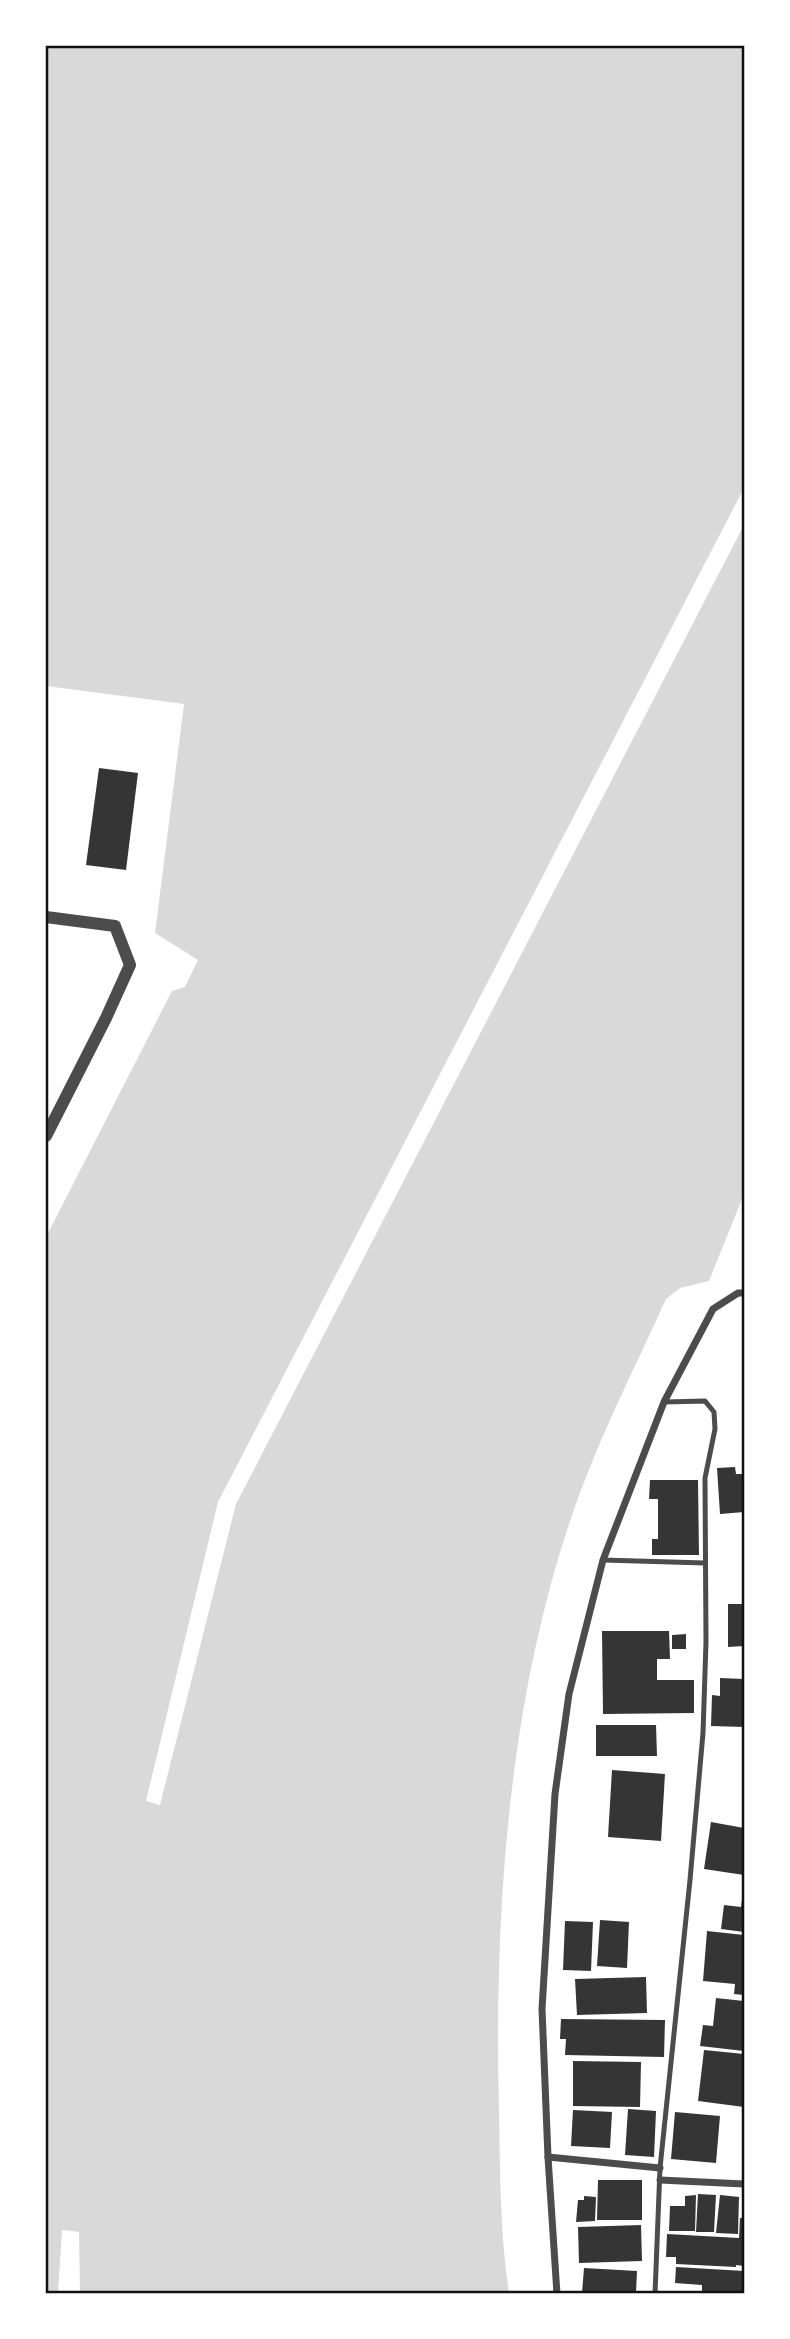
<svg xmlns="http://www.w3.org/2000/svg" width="790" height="2339" font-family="'Fira Sans',sans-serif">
<rect width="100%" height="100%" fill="#fff"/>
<path fill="#d9d9d9" d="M46,46h698v1148l-35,87 -29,7 -14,11c-30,66 -63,131 -88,199 -69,191 -84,408 -79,611 1,61 1,124 10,184h-429l-1,-61 -17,-2 -4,63h-12v-1056l126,-246 13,-4 13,-27 -43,-27 29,-229 -138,-18z"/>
<path fill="#fff" d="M744,488v37l-508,979 -76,301 -14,-4 72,-299z"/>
<g fill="#353535">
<path d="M99,768l39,5 -12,97 -40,-5z"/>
<path d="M735,1467l1,7h8v38l-24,2 -3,-46z"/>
<path d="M650,1480h48l1,75h-47v-16h6v-40h-9z"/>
<path d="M728,1604h16v42l-16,1z"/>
<path d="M602,1631h67l1,28h-13v21h37v33l-91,1z"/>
<path d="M686,1634v15h-14v-14z"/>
<path d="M720,1678l24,1v48l-33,-1 1,-31 8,1z"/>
<path d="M596,1725h60l1,31h-61z"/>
<path d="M612,1770l53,4 -4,67 -53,-4z"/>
<path d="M711,1822l33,6 -2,33h2v14l-40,-6z"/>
<path d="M743,1892h1v40l-23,-3 3,-24 17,2z"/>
<path d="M600,1920l29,2 -2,46 -30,-2z"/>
<path d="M565,1921l28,1 -2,49 -28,-1z"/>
<path d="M707,1931l37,4v60l-10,-1 1,-10 -32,-3z"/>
<path d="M646,1977l1,36 -70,2 -2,-36z"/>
<path d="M716,1998l28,3v50l-44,-5 3,-21 10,1z"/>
<path d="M561,2019l104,1 -1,37 -99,-2 1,-16h-6z"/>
<path d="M704,2050l40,4v53l-46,-6z"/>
<path d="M573,2061l68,1 -1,45 -67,-1z"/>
<path d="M628,2109l28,2 -2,46 -29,-2z"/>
<path d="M573,2110l39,2 -2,36 -39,-2z"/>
<path d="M675,2112l45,4 -4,47 -45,-4z"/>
<path d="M598,2180h44v40h-45z"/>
<path d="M698,2194l18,1 -2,37h-18z"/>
<path d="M696,2195l-1,36h-26l1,-25h15v-10z"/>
<path d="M720,2195l19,2 -1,37 -22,-1z"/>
<path d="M584,2196l12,1 -1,24 -19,1 2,-22h6z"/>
<path d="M740,2218h4v48l-8,-1v2l-60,-3v-7h-10l1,-23 72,4z"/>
<path d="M641,2225l1,36 -63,2 -1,-36z"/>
<path d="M676,2267l68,4v22h-42v-8l-27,-2z"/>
<path d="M584,2268l53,3 -1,22h-54z"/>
</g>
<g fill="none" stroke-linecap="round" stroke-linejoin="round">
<g stroke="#4c4c4c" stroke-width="5">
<path d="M603,1560l102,3"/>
<path d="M655,2294l5,-126 30,-288 13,-147 3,-91 -1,-164 10,-49 -1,-17 -9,-11 -41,1"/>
</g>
<g stroke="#4c4c4c" stroke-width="7">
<path d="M548,2157l112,11"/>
<path d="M660,2180l84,4"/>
<path d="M557,2294l-9,-137 -6,-148 13,-215 14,-100 34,-134 61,-158 49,-93 25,-16h6"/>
</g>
<path stroke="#4c4c4c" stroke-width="12" d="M46,917l69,9 15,39 -24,53 -60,118"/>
</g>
<rect width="790" height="2339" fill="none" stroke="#ffffff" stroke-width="94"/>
<rect x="47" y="47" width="696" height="2245" fill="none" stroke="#111" stroke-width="2.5"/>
</svg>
